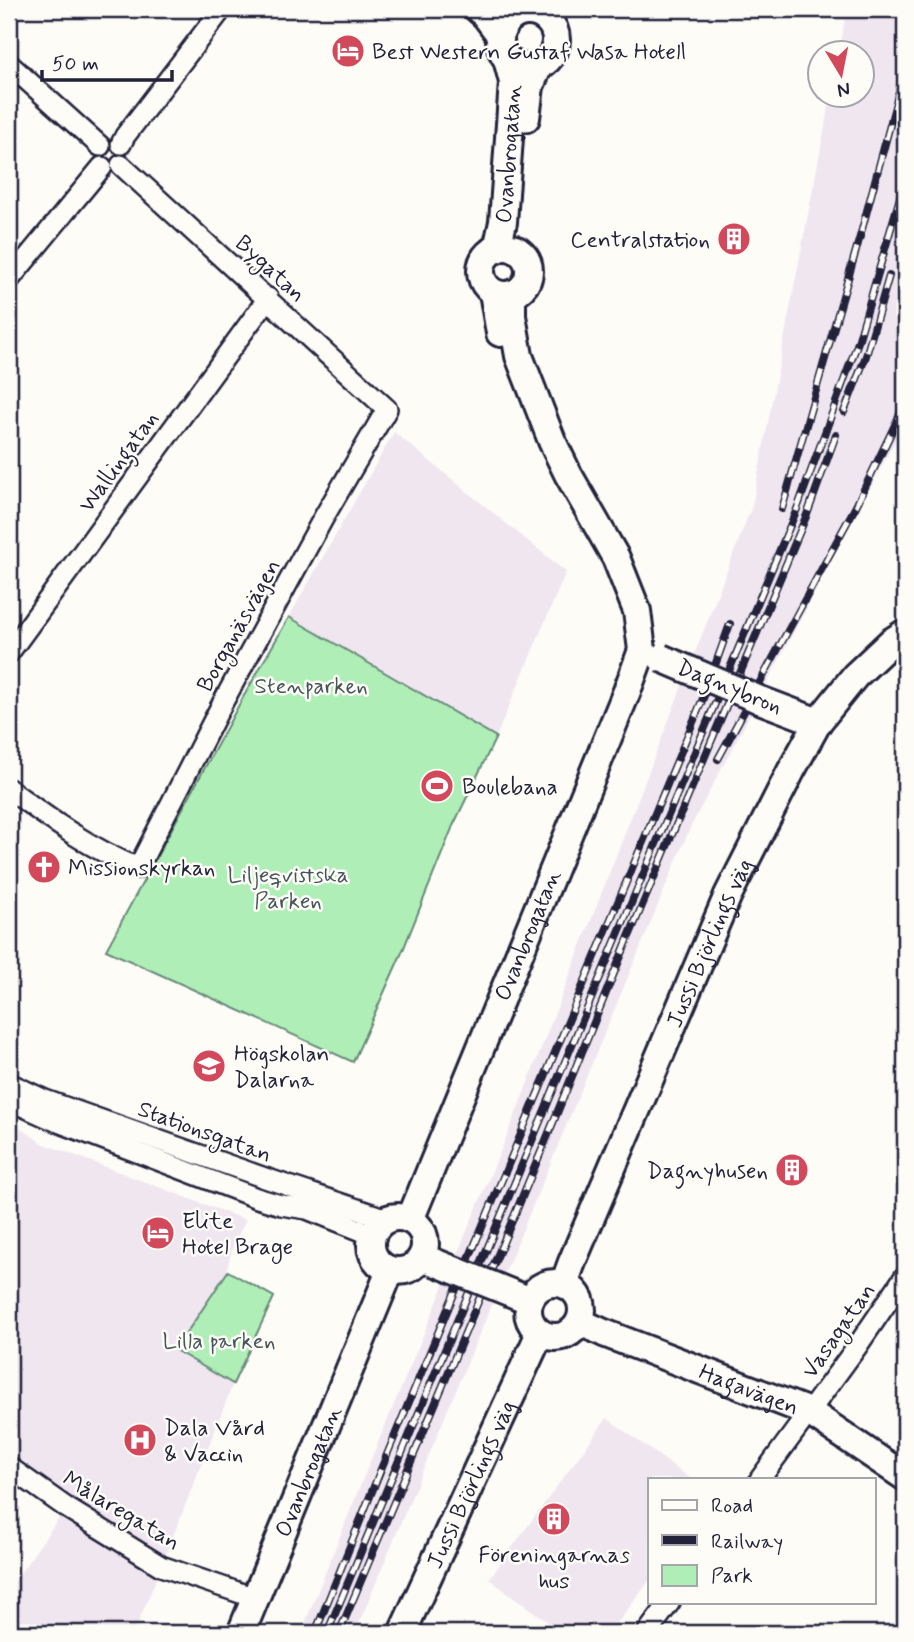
<svg xmlns="http://www.w3.org/2000/svg" width="914" height="1642" font-family="Mynerve,sans-serif">
<rect width="100%" height="100%" fill="#fdfcf7"/>
<filter id="ink" filterUnits="userSpaceOnUse"><feTurbulence type="fractalNoise" baseFrequency=".0143" numOctaves="2"/><feDisplacementMap in="SourceGraphic" scale="14" xChannelSelector="R" yChannelSelector="G"/><feConvolveMatrix kernelMatrix="1 2 1 2 8 2 1 2 1" color-interpolation-filters="sRGB"/></filter>
<g filter="url(#ink)">
<g fill="#f0e6f0">
<path d="M847,9h58v413l-215,406 -335,805h-54l68,-169 142,-338 241,-620 79,-411 31,-1v-42h-23z"/>
<path d="M394,432l172,140 -70,165 -207,-120z"/>
<path d="M9,1120l33,23 204,77 -12,23 -10,36 -49,71 58,34 -72,183 -27,66h-125v-44l57,-81 -57,-41z"/>
<path d="M607,1418l84,61h-41v101l-40,53h-47l-74,-54z"/>
</g>
<g fill="#afefb7" stroke="#688879" stroke-width="2">
<path d="M289,617l207,120 -43,89 -50,124 -50,112 -247,-112 135,-249z"/>
<path d="M228,1271l46,26 -41,87 -58,-34z"/>
</g>
<g fill="none" stroke-linecap="round" stroke-linejoin="round">
<defs>
<g id="street">
<path d="M9,64l91,82"/>
<path d="M121,144l4,-8 97,-127"/>
<path d="M9,280l93,-113"/>
<path d="M9,653l259,-355"/>
<path d="M9,789c40,30 82,60 129,79l85,-166 102,-187 62,-106 -266,-244"/>
<path d="M9,1083l36,17 220,78 122,41"/>
<path d="M9,1100l49,22 199,76 24,7 26,4 65,26"/>
<path d="M9,1467l58,41 94,58 94,32"/>
<path d="M760,1479l96,-131 49,-72"/>
<path d="M647,1633l23,-31"/>
</g>
<g id="secondary">
<path d="M478,9l7,6 15,20"/>
<circle cx="528" cy="40" r="28"/>
<path d="M526,118l4,-32 9,-20"/>
<circle cx="505" cy="271" r="24"/>
<path id="s1" d="M497,249l6,-27 10,-140 -6,-23"/>
<path d="M493,292l7,41"/>
<path d="M760,700l58,22"/>
<circle cx="398" cy="1244" r="27"/>
<path id="s2" d="M410,1220l217,-529 15,-41 -5,-39 -21,-53 -48,-84 -16,-33 -33,-85 -7,-40v-22"/>
<circle cx="555" cy="1310" r="27"/>
<path id="s3" d="M564,1284l8,-22 156,-367 63,-124 27,-49 37,-46 36,-34 14,-9"/>
<path id="s4" d="M580,1322l24,11 205,79 96,65"/>
<path id="s5" d="M241,1633l149,-362"/>
<path id="s6" d="M402,1633l138,-300"/>
</g>
</defs>
<use href="#street" stroke="#22223b" stroke-width="24"/>
<use href="#secondary" stroke="#22223b" stroke-width="32"/>
<use href="#street" stroke="#fdfcf7" stroke-width="19"/>
<use href="#secondary" stroke="#fdfcf7" stroke-width="26"/>
<defs>
<g id="rail">
<path d="M844,412l22,-56 23,-80"/>
<path d="M782,509l79,-276 44,-164"/>
<path d="M718,759l138,-253 49,-102"/>
<path d="M315,1633l66,-164 323,-773 26,-72"/>
<path d="M327,1633l287,-689 183,-435 61,-167 47,-162"/>
<path d="M339,1633l207,-493 82,-201 180,-427 28,-77"/>
</g>
</defs>
<use href="#rail" stroke="#22223b" stroke-width="8"/>
<use href="#rail" stroke="#fdfcf7" stroke-width="5" stroke-dasharray="16" stroke-linecap="butt"/>
<defs>
<g id="secondary-bridge">
<path d="M661,658l99,42"/>
<path d="M434,1262l87,35"/>
</g>
</defs>
<use href="#secondary-bridge" stroke="#22223b" stroke-width="32" stroke-linecap="butt"/>
<use href="#secondary-bridge" stroke="#fdfcf7" stroke-width="26"/>
</g>
</g>
<defs>
<symbol id="hotel-disc" viewBox="-11 -11 22 22"><circle r="9.5" fill="#d1495b" stroke="#fdfcf7"/><path d="M-6-4.5h1.5V1H6V5H4.5V3h-9V5H-6ZM-4 0a1.8 1.8 0 1 1 3.6 0ZM.5 0V-2.5h3Q6-2.5 6 0Z" fill="#fff"/></symbol>
<symbol id="building-disc" viewBox="-11 -11 22 22"><circle r="9.5" fill="#d1495b" stroke="#fdfcf7"/><path d="M-4-6H4V6H1V3H-1V6H-4ZM-2.5-4.3h1.7v1.8h-1.7ZM.8-4.3h1.7v1.8H.8ZM-2.5-1h1.7V.8h-1.7ZM.8-1h1.7V.8H.8Z" fill="#fff"/></symbol>
<symbol id="stadium-disc" viewBox="-11 -11 22 22"><circle r="9.5" fill="#d1495b" stroke="#fdfcf7"/><path d="M0-5a6.5 5 0 1 0 0 10a6.5 5 0 1 0 0-10ZM-3.5-1.8h7v3.6h-7Z" fill="#fff"/></symbol>
<symbol id="church-disc" viewBox="-11 -11 22 22"><circle r="9.5" fill="#d1495b" stroke="#fdfcf7"/><path d="M-1.2-6h2.4v3.5h3.3v2.4h-3.3V6h-2.4V-.1h-3.3v-2.4h3.3Z" fill="#fff"/></symbol>
<symbol id="university-disc" viewBox="-11 -11 22 22"><circle r="9.5" fill="#d1495b" stroke="#fdfcf7"/><path d="M0-5L7-2L0 1L-7-2ZM-4 1L0 2.5L4 1V4Q0 6-4 4Z" fill="#fff"/></symbol>
<symbol id="hospital-disc" viewBox="-11 -11 22 22"><circle r="9.5" fill="#d1495b" stroke="#fdfcf7"/><path d="M-5-5h3v3.5h4V-5h3V5h-3V1.5h-4V5h-3Z" fill="#fff"/></symbol>
</defs>
<g fill-rule="evenodd">
<use href="#hotel-disc" x="329" y="32" width="38" height="38"/>
<use href="#building-disc" x="715" y="220" width="38" height="38"/>
<use href="#stadium-disc" x="418" y="767" width="38" height="38"/>
<use href="#church-disc" x="25" y="848" width="38" height="38"/>
<use href="#university-disc" x="190" y="1047" width="38" height="38"/>
<use href="#building-disc" x="773" y="1151" width="38" height="38"/>
<use href="#hotel-disc" x="139" y="1214" width="38" height="38"/>
<use href="#hospital-disc" x="121" y="1421" width="38" height="38"/>
<use href="#building-disc" x="535" y="1500" width="38" height="38"/>
</g>
<g text-anchor="middle" stroke-width="5" stroke-linejoin="round" paint-order="stroke">
<g font-size="23" fill="#22223b" stroke="#fdfcf7" text-anchor="start">
<text x="372" y="59">Best Western Gustaf Wasa Hotell</text>
<text x="710" y="247" text-anchor="end">Centralstation</text>
<text x="462" y="794">Boulebana</text>
<text x="68" y="875">Missionskyrkan</text>
<text x="234" y="1061">Högskolan<tspan x="234" dy="26">Dalarna</tspan></text>
<text x="768" y="1178" text-anchor="end">Dagnyhusen</text>
<text x="182" y="1228">Elite<tspan x="182" dy="26">Hotel Brage</tspan></text>
<text x="164" y="1435">Dala Vård<tspan x="164" dy="26">&amp; Vaccin</tspan></text>
<text x="554" y="1562" text-anchor="middle">Föreningarnas<tspan x="554" dy="26">hus</tspan></text>
</g>
<g font-size="23" fill="#22223b" stroke="#fdfcf7">
<text dy="8" stroke="none"><textPath href="#s1" startOffset="96">Ovanbrogatan</textPath></text>
<text transform="translate(271 268) rotate(43)" y="8">Bygatan</text>
<text transform="translate(118 461) rotate(-54)" y="8">Wallingatan</text>
<text transform="translate(238 625) rotate(-61)" y="8">Borganäsvägen</text>
<text transform="translate(730 686) rotate(22)" y="8">Dagnybron</text>
<text dy="8" stroke="none"><textPath href="#s2" startOffset="308">Ovanbrogatan</textPath></text>
<text dy="8" stroke="none"><textPath href="#s3" startOffset="371">Jussi Björlings väg</textPath></text>
<text transform="translate(205 1131) rotate(20)" y="8">Stationsgatan</text>
<text transform="translate(838 1330) rotate(-55)" y="8">Vasagatan</text>
<text dy="8" stroke="none"><textPath href="#s4" startOffset="182">Hagavägen</textPath></text>
<text dy="8" stroke="none"><textPath href="#s5" startOffset="175">Ovanbrogatan</textPath></text>
<text dy="8" stroke="none"><textPath href="#s6" startOffset="164">Jussi Björlings väg</textPath></text>
<text transform="translate(122 1510) rotate(31)" y="8">Målaregatan</text>
</g>
<g font-size="23" fill="#45555a" stroke="#fdfcf7">
<text x="311" y="693">Stenparken</text>
<text x="288" y="882">Liljeqvistska<tspan x="288" dy="26">Parken</tspan></text>
<text x="219" y="1348">Lilla parken</text>
</g>
</g>
<rect width="914" height="1642" fill="none" stroke="#fdfcf7" stroke-width="35"/>
<rect x="18" y="18" width="879" height="1607" fill="none" stroke="#22223b" stroke-width="2.5" filter="url(#ink)"/>
<rect x="648" y="1478" width="228" height="126" fill="#fdfcf7" stroke="#a5a5ac" stroke-width="2"/>
<rect x="662" y="1500" width="35" height="10" fill="#fdfcf7" stroke="#a5a5ac" stroke-width="2"/>
<text x="711" y="1512" font-size="21" fill="#22223b">Road</text>
<rect x="662" y="1535" width="35" height="10" fill="#22223b" stroke="#a5a5ac" stroke-width="2"/>
<text x="711" y="1548" font-size="21" fill="#22223b">Railway</text>
<rect x="662" y="1565" width="35" height="21" fill="#afefb7" stroke="#a5a5ac" stroke-width="2"/>
<text x="711" y="1582" font-size="21" fill="#22223b">Park</text>
<g transform="translate(841 74) rotate(170)"><circle r="33" fill="#fdfcf7" stroke="#a5a5ac" stroke-width="2"/>
<path d="M0-5L12 26L0 18L-12 26Z" fill="#d1495b"/>
<text y="-10" font-size="19" font-weight="bold" text-anchor="middle" fill="#22223b">N</text>
</g>
<path d="M42 70v10h130v-10" fill="none" stroke="#22223b" stroke-width="3.5"/>
<text x="52" y="70" font-size="21" fill="#22223b" stroke="#fdfcf7" stroke-width="5" paint-order="stroke">50 m</text>
</svg>
